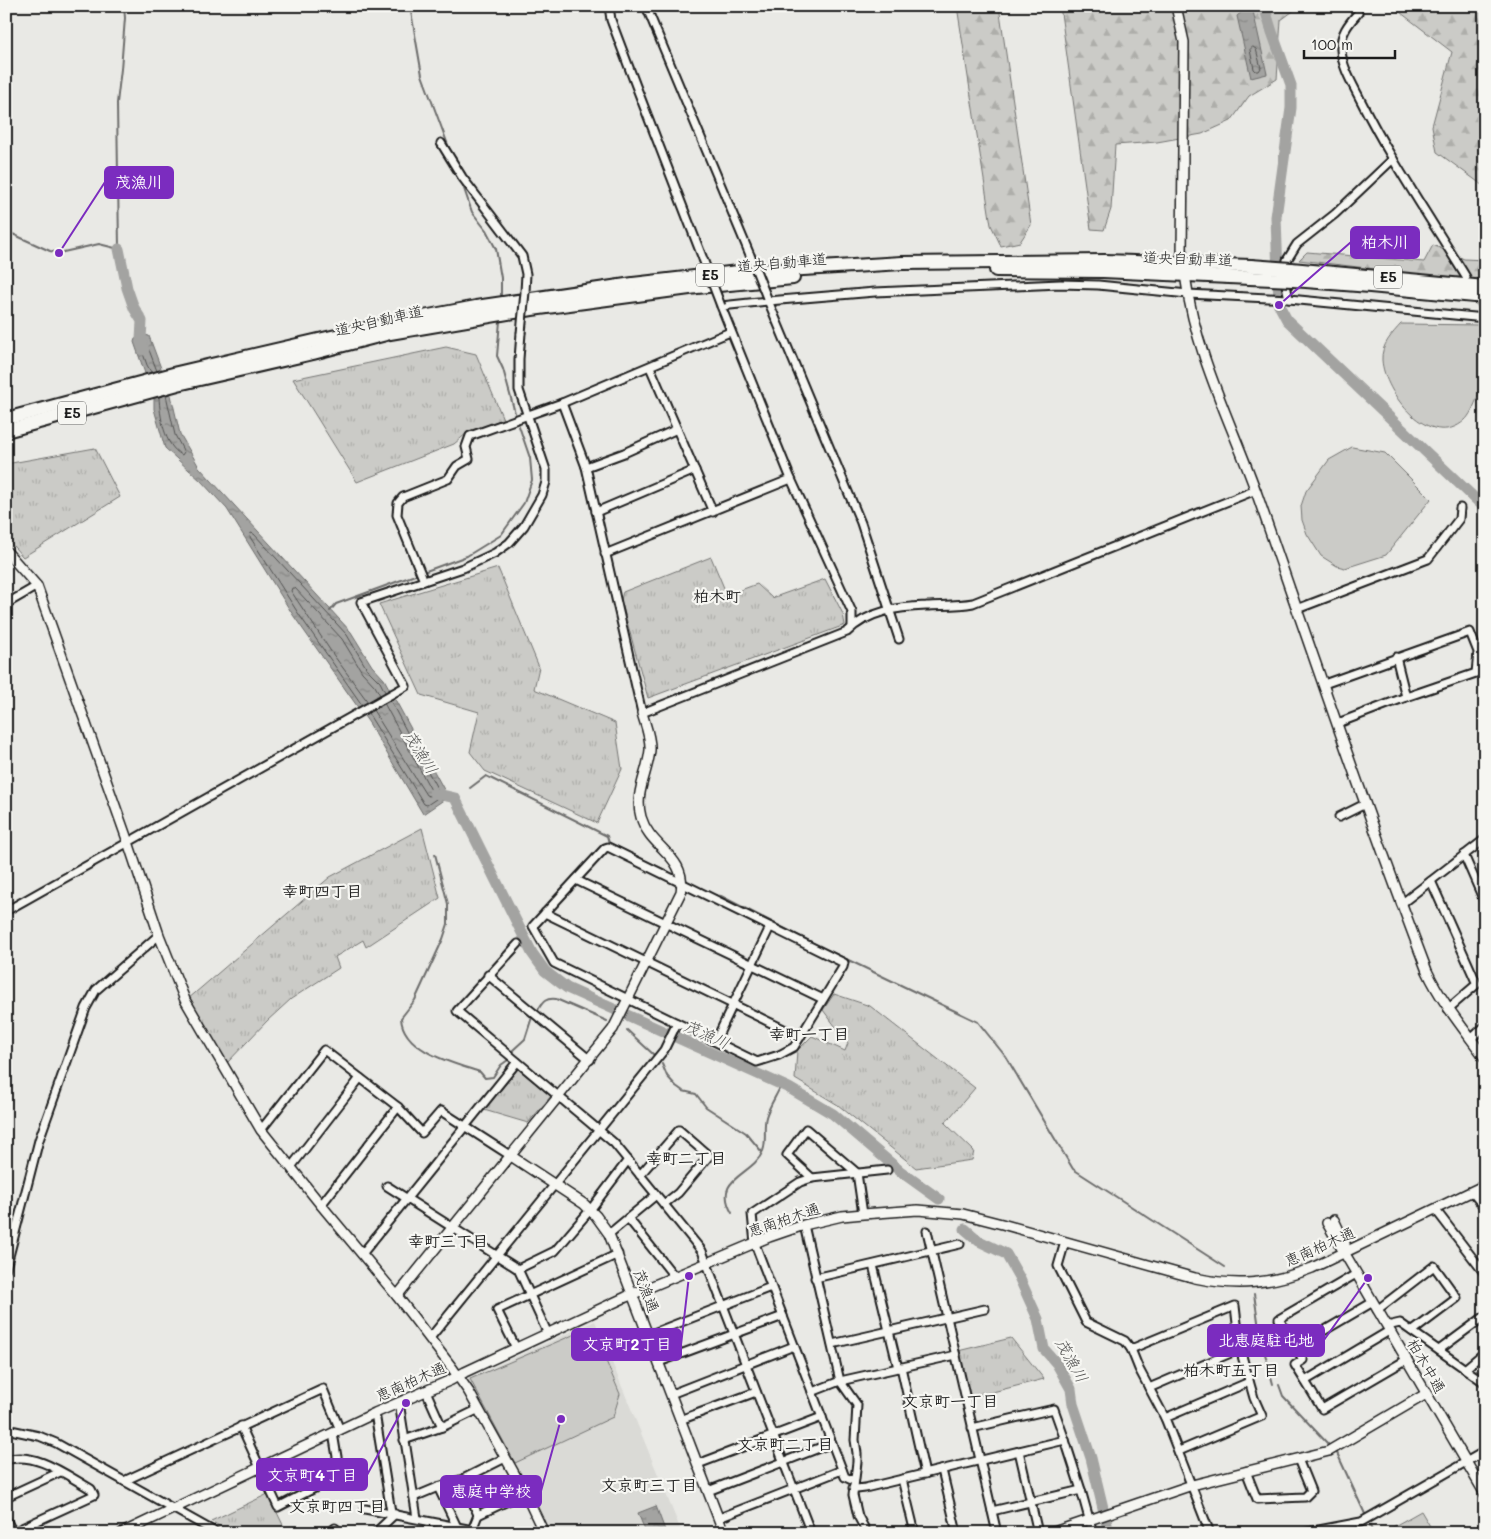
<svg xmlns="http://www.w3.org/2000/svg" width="1491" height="1539" font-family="Mali,'Klee One',sans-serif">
<defs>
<pattern id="grass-tufts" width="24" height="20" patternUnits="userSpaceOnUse" patternTransform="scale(1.25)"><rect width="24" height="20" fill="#cbcbc7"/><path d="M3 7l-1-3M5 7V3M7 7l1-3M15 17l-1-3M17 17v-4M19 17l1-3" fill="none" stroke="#aeaeaa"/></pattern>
<pattern id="forest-firs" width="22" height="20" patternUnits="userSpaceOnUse" patternTransform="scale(1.25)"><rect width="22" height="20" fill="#cbcbc7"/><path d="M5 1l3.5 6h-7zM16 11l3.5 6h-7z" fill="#aeaeaa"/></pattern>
<pattern id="water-ripples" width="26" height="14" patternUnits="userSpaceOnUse" patternTransform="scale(1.25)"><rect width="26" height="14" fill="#a3a3a1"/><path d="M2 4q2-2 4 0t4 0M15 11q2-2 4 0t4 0" fill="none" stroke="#848482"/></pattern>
</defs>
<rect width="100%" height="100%" fill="#e9e9e5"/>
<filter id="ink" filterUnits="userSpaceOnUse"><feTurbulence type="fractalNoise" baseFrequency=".02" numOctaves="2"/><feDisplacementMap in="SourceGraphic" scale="10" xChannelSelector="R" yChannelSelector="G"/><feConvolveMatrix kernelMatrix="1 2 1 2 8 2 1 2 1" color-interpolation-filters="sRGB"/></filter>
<g filter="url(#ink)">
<path fill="#dadad6" d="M595,1321l87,212h-134l-80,-150 1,-5z"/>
<g fill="url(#grass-tufts)" stroke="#747472">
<path d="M446,347l30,7 27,65 -36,14 -13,11 -97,38 -64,-103z"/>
<path d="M95,448l25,49 -97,60 -17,-19v-74z"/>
<path d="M711,557l16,38 30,-11 15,14 53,-19 18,35 2,11 -197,73 -27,-98 2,-8z"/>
<path d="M498,568l41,99 -5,22 81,34 7,46 -25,54 -112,-52 -15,-19 9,-40 -58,-17 -42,-91z"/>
<path d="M422,828l18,70 -74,49 -3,-7 -28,17 4,11 -48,31 -24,22 -40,42 -39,-64 142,-122z"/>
<path d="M834,994l36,12 105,82 -30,35 29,28 -2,9 -56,8 -78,-63 -43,-26 2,-28 15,-15 33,15 3,-8 -25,-33z"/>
<path d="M518,1069l33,27 -23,27 -44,-13z"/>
<path d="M1011,1338l33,41 -75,19 -11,-47z"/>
<path d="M268,1494l16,33 -8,6h-45l-20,-12z"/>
<path d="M1421,1511l13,22h-52z"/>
</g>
<g fill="url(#forest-firs)" stroke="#747472">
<path d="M957,6h42l32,219 -11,17 -19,4 -10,-21z"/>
<path d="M1060,6h240l-19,14 -4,59 -28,17 -18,25 -29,13 -45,8 -42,3 -4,64 -7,21 -13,-1z"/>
<path d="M1392,6h93v181l-48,-35 -5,-26 20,-74z"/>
<path d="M1433,245l31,14 21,1v22l-186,-22 8,-8 117,10z"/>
</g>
<g fill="#cbcbc7" stroke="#747472">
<path d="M1401,324l82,1 2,3c0,14 2,29 0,43 -2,11 -11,41 -20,49 -35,32 -81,-27 -83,-60 -1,-15 10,-26 19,-36z"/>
<path d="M1352,447l33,6 46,46 -45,56 -41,13 -8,-2 -16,-10 -14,-22 -5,-14 -1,-14 5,-15 23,-31z"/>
<path d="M592,1328l28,66 -7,23 -98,46 -45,-84 117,-50z"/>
</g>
<g fill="url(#water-ripples)" stroke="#6d6d6c">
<path d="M1244,10l9,1 14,63 -16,4 -14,-62z"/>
<path d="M145,335l4,1 22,59 9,39 19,33 152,165 21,34 12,13 64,118 -25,17 -54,-91 -76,-108 -66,-106 -26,-28 -36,-33 -11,-39v-10l-20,-57 1,-3z"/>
<path d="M656,1506l10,27h-20l-8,-20z"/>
</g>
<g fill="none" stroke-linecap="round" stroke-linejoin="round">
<g stroke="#525251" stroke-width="1">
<path d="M1253,47l3,2 5,19 -2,3h-3l-2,-2 -4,-19z"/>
<path d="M151,372l-4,-7 -7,-20 3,-4 3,1 11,29"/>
<path d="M159,397c1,19 5,49 23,58l2,-3 -9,-17 -9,-40"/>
<path d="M368,702l-36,-49 -41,-62 1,-3h3l47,51 20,33 13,14 5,9"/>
<path d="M362,705l-64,-92 -48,-76 1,-4 3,1 93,101 20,34 13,13 5,10"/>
<path d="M373,710l53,85 3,1 3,-2v-2l-48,-89"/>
<path d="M368,713l56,91 3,1 12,-8 1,-3 -50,-94"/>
</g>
<g stroke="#6d6d6c" stroke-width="2">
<path d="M410,6l12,69 29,78"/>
<path d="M461,180l11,32 14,18 10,19 5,29v19"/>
<path d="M6,231l44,20 9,2 40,-9 20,5 -2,-146 4,-34 4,-51 -1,-12"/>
<path d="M500,321l-3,35 6,13 12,44"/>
<path d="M330,611l6,-7 131,-48 34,-21 23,-32 8,-23 -2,-22 -11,-32"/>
<path d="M470,788l16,-12 121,60 2,7 60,29"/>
<path d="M435,854l13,50v20l-5,15 -28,61 -14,18c2,33 52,45 79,54l5,6 8,-1 8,-12 7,-5"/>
<path d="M715,895l6,1 98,50 159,76 28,35 67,112 152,98"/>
<path d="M538,1010c5,-9 8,-12 18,-11l51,22"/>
<path d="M627,1030l27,25"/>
<path d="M513,1050l12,-11 7,-22"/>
<path d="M662,1064l5,12 9,10 7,5 13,3 10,13 40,26 16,19"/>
<path d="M732,1213c-20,-36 21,-37 31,-62 4,-11 0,-23 3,-34 3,-11 11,-22 15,-32"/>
<path d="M1254,1294l6,41 13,49"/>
<path d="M1279,1385l4,11 45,48"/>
<path d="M1337,1453l28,61"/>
<path d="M1370,1526l3,7"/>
</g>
<g stroke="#a3a3a1" stroke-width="11">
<path d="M1264,6l8,26 19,53v23l-15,109 3,88 8,15 198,188"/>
<path d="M119,249l8,39 7,20 8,13 -1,19 3,10"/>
<path d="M434,793l21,5 77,155 13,18 22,17 222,100 44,26 67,57 39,28"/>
<path d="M965,1229l14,12 27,13 13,23 19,42 6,30 13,15 14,25 2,15 18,54 18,75"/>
</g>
<defs>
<g id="minor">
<path d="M609,6l2,14 25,66 67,173"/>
<path d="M646,6l104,249"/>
<path d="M1358,13c-10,11 -18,21 -17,37 1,17 12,35 19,49 31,62 70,119 106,178"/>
<path d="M441,143l21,34 60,79 4,18 -1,18"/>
<path d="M1287,260l10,-16 38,-30 58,-55"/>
<path d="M1286,285l3,14"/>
<path d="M767,298l94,225 38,116"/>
<path d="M1482,304l3,5"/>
<path d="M650,367l63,145"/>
<path d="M562,403l24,64 56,246 205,-81c21,-21 51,-25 79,-26 17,-1 31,0 47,-3l283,-113"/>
<path d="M586,467l38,-14 53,-24"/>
<path d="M791,479l61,133v14"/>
<path d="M596,512l99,-42"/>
<path d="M605,554l186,-75 -70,-173 47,-5 107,-9 185,-8 38,1 90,9 101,5 196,19"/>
<path d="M424,581l-27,-66 1,-12 5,-6 45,-18 9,-13 12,-7 -3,-12 4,-11 92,-33 168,-71"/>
<path d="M6,604l31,-18"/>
<path d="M1297,609l131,-50 31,-40 1,-11"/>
<path d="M1396,657l10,40"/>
<path d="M1324,684l146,-52 8,20 -2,21 -70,24 -68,26"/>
<path d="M1339,817l26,-13"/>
<path d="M608,847l236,116 -1,4 -49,80 -15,8 -22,7 -203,-99 -21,-37 72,-78z"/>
<path d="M1464,855l21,48"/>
<path d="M576,880l247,119"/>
<path d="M1431,881l46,103 -29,25"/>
<path d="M1401,904l84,-65"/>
<path d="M6,911l400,-225 -45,-84 102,-34 32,-15 14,-10 15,-17 18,-31 4,-13v-12l-27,-80v-31l2,-26"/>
<path d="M545,913l255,124"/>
<path d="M518,944l-61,67 157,132 88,108 109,282"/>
<path d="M488,975l102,85"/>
<path d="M1471,1039l14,-13"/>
<path d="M716,1040l54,-113"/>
<path d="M261,1130l63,-80 74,57 24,26 19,-22 70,45"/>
<path d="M291,1167l69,-89"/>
<path d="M640,1175l39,-45 30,26 -31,37 -14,11"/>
<path d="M812,1178l75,-8"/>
<path d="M387,1186l131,83 30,65"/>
<path d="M1472,1192l13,16"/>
<path d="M321,1205l77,-98"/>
<path d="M1435,1209l50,65"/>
<path d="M628,1218l46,58"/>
<path d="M804,1225l36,156 17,24 -2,35 2,13v9l-4,33 5,21 9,17"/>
<path d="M927,1231l70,302"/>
<path d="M609,1234l47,-39"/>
<path d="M1065,1242l-7,24 28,56 39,19 6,8 8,20 26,49 45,115"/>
<path d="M362,1254l155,-192"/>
<path d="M873,1265l25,103"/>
<path d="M6,1268l33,-128 47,-132 10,-18 63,-55"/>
<path d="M518,1269l37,-18 36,-42 37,-49"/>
<path d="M1356,1274l-77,45 17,28 77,-45"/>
<path d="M815,1278l145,-34"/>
<path d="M1377,1310l57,-44 23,32 -44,33"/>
<path d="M1387,1326l13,-3 85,60"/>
<path d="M1389,1331l-84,50 17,28 84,-49"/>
<path d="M648,1335l123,-48"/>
<path d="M430,1338l234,-288 13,-27"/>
<path d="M832,1344l153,-35"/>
<path d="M1296,1347l7,13 -8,5 10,16"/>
<path d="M516,1348l-19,-38 121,-56"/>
<path d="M1131,1349l104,-43 5,43 14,49 8,18 -83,35"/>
<path d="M1439,1350l46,-34"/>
<path d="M659,1362l124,-46"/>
<path d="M901,1367l24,107"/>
<path d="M1466,1368l19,-16"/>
<path d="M1149,1388l91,-39"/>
<path d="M426,1391l16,36"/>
<path d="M812,1392l28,-11 116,-26"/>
<path d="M671,1394l123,-48"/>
<path d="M399,1402l18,116"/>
<path d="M375,1413l16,99"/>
<path d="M1165,1418l84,-36"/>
<path d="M680,1420l76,-28"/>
<path d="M241,1426l37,81 62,-32 -7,-42"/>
<path d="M972,1428l82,-19 11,31"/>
<path d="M6,1429l33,7 17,7 161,90"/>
<path d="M404,1440l38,-13 37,-18"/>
<path d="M1019,1451l19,82"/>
<path d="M6,1460c30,-9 60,15 85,29l3,6 -83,38"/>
<path d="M698,1464l124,-47"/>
<path d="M942,1470l15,63"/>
<path d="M1246,1471l11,28 48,-2 6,-6 -13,-32"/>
<path d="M463,1479l15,36"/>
<path d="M902,1479l13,54"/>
<path d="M124,1481l199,-92 17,41"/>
<path d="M854,1481l-9,-4 -90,-233 -3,-30 48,-32 12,-4 -25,-23 19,-26 51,44 6,41"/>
<path d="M438,1487l19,40"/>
<path d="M853,1488l4,1 8,-1 200,-48 16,50"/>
<path d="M708,1491l124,-48"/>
<path d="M6,1497l54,-25"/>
<path d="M414,1497l24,-10 25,-8 42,-21"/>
<path d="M365,1509l123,24"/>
<path d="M992,1511l89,-21 12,43"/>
<path d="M719,1518l123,-48"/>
<path d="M6,1519l7,14"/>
<path d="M468,1532l4,-2 6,-15 47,-22"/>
<path d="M330,1533l5,-5 5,5"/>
<path d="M375,1533l20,-19"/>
<path d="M1303,1533l58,-11 124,-71"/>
</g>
<g id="tertiary">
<path d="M1176,6l8,36 -2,214"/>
<path d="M1186,281c10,75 47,145 72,216 55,158 109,317 169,474 15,32 37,58 58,87"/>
<path d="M6,551l31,35 91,256 31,93 26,65 76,130 60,75 76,91 56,73 16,23 56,101 19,40"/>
<path d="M511,1156l73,48 12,12 13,18 115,299"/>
<path d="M1334,1220l11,23v8"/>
<path d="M1327,1223l158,271"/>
<path d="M397,1296l216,-267 68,-137c6,-37 -31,-43 -40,-75 -7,-24 7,-44 9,-67 1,-12 -5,-26 -8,-37"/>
<path d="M122,1533l253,-120 76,-33 14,-8 161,-75 143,-60 35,-12 38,-9 21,-2 55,-4 45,4 39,10 193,54c42,9 77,6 117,-10l173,-83"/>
<path d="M1051,1533l141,-48 137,-34 97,-57"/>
</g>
<g id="motorway">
<path d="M1291,269l194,18"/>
<path d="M996,270l107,1 147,7"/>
<path d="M1293,280l77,6 115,11"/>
<path d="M6,419l171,-46 215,-50 84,-16 157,-23 114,-13 40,-1 115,-7 203,-2 146,5"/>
<path d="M6,431l172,-47 135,-31 77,-20 142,-24 165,-22 96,-9"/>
</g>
</defs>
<use href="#minor" stroke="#1c1c1c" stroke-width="11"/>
<use href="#tertiary" stroke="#1c1c1c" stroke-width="12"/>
<use href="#motorway" stroke="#1c1c1c" stroke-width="16"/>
<use href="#minor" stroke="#f6f6f2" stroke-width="7"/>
<use href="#tertiary" stroke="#f6f6f2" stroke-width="9"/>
<use href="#motorway" stroke="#f6f6f2" stroke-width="12"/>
<defs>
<g id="minor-bridge">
<path d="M750,255l17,43"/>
<path d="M703,259l18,47"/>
<path d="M521,333l4,-41"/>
</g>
<g id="motorway-bridge">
<path d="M1251,266l40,3"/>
<path d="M1250,278l43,2"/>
</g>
</defs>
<use href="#minor-bridge" stroke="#1c1c1c" stroke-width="11" stroke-linecap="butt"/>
<use href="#motorway-bridge" stroke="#1c1c1c" stroke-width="16" stroke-linecap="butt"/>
<use href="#minor-bridge" stroke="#f6f6f2" stroke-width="7"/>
<use href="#motorway-bridge" stroke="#f6f6f2" stroke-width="12"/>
</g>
</g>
<g text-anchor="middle" stroke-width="4.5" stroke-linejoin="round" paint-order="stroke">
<g fill="#f6f6f2" stroke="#5d5d5c" stroke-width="1">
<rect x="696" y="263.5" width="28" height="23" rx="4"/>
<rect x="1374" y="265.5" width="28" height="23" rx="4"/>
<rect x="58" y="401.5" width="28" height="23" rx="4"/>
</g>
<g font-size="14" font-weight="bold" fill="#1c1c1c">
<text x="710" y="280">E5</text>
<text x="1388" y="282">E5</text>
<text x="72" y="418">E5</text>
</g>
<g font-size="15" fill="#1c1c1c" stroke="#f6f6f2">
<text transform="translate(1188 259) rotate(2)" y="5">道央自動車道</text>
<text transform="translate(782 263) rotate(-5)" y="5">道央自動車道</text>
<text transform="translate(379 321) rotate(-13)" y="5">道央自動車道</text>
<text transform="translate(784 1220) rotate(-19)" y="5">恵南柏木通</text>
<text transform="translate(1320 1247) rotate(-24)" y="5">恵南柏木通</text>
<text transform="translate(646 1291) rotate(69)" y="5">茂漁通</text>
<text transform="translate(1426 1366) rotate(60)" y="5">柏木中通</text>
<text transform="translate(411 1382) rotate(-24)" y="5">恵南柏木通</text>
</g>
<g font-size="16" font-weight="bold" fill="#1c1c1c" stroke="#f6f6f2">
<text x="717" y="602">柏木町</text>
<text x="322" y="897">幸町四丁目</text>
<text x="809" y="1040">幸町一丁目</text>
<text x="686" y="1164">幸町二丁目</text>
<text x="448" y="1247">幸町三丁目</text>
<text x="1231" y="1376">柏木町五丁目</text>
<text x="950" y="1407">文京町一丁目</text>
<text x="785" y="1450">文京町二丁目</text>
<text x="649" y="1491">文京町三丁目</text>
<text x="337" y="1512">文京町四丁目</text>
</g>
<g font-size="16" font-style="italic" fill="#525251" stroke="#f6f6f2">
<text transform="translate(421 752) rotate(58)" y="6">茂漁川</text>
<text transform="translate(707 1034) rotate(24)" y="6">茂漁川</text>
<text transform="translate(1072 1360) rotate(61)" y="6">茂漁川</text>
</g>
</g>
<path fill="none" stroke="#7b2cbf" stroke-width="2" d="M59 253L105 182M1279 305L1351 242M1368 1278L1324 1340M689 1276L681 1345M406 1403L367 1475M561 1419L541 1491"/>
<g fill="#7b2cbf" stroke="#f6f6f2" stroke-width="2">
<circle cx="59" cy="253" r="5"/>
<circle cx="1279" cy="305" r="5"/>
<circle cx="1368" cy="1278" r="5"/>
<circle cx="689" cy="1276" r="5"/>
<circle cx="406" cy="1403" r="5"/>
<circle cx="561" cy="1419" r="5"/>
</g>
<g fill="#7b2cbf" stroke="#7b2cbf" stroke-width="2">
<rect x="105" y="167" width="68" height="31" rx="5"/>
<rect x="1351" y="227" width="68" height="31" rx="5"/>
<rect x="1208" y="1325" width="116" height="31" rx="5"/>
<rect x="572" y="1329" width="109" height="31" rx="5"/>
<rect x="257" y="1459" width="110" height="31" rx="5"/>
<rect x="441" y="1476" width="100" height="31" rx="5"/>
</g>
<g font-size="16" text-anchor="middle" font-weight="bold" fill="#fff">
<text x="139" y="188">茂漁川</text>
<text x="1385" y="248">柏木川</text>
<text x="1266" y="1346">北恵庭駐屯地</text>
<text x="627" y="1350">文京町2丁目</text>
<text x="312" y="1481">文京町4丁目</text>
<text x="491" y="1497">恵庭中学校</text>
</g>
<rect width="1491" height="1539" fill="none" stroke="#f6f6f2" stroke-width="25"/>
<rect x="12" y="12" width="1466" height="1514" fill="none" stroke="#1c1c1c" stroke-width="2" filter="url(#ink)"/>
<path d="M1304 50v8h91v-8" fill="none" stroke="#1c1c1c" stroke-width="2.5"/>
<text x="1311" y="50" font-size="15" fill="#1c1c1c" stroke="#f6f6f2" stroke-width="4" paint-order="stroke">100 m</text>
</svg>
